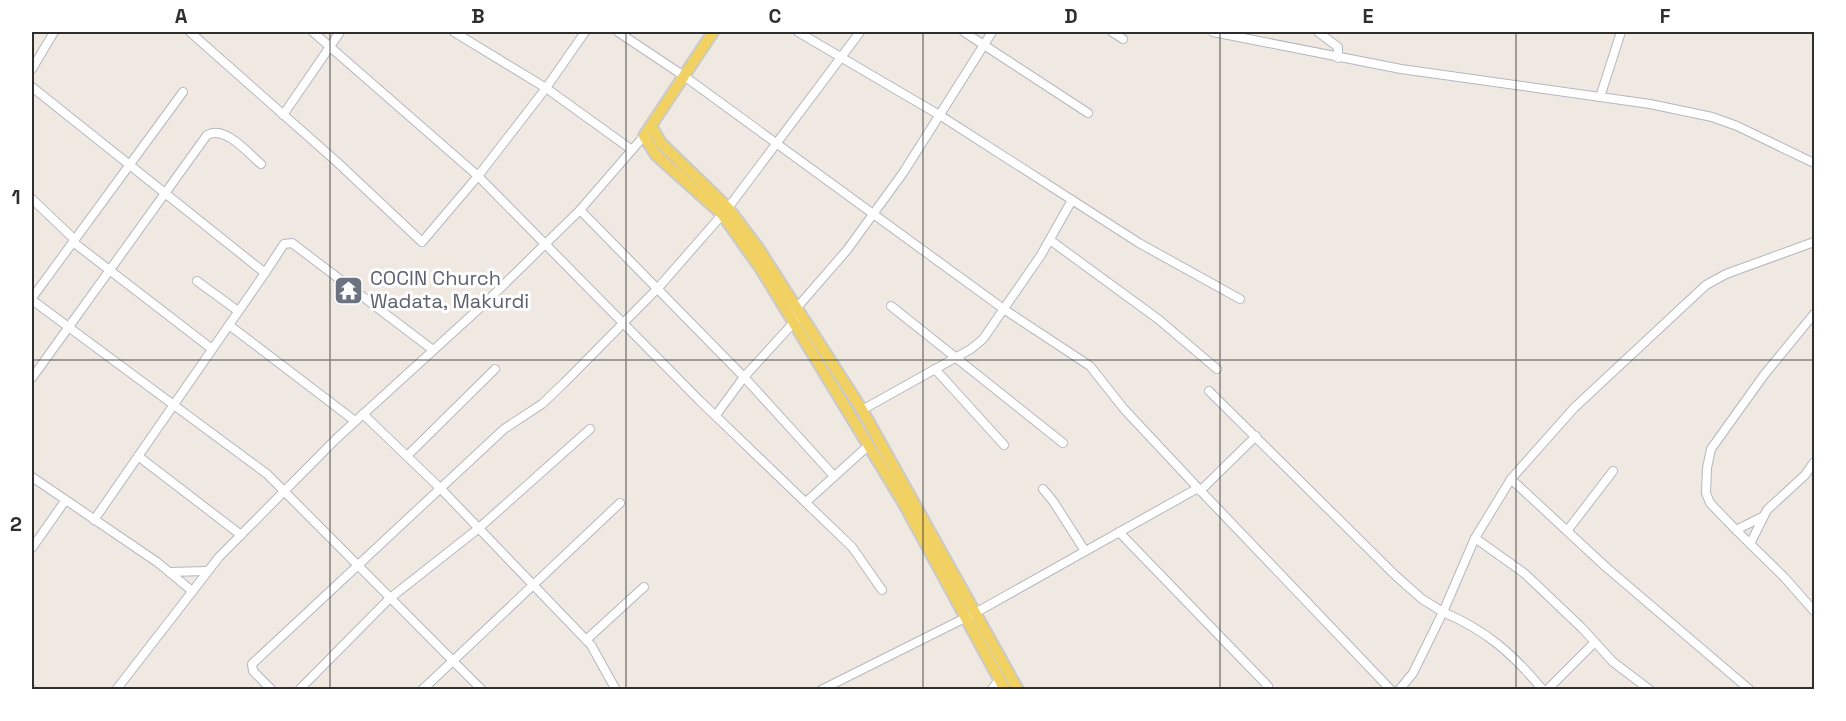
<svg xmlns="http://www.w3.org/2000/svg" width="1846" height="721" font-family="'Space Grotesk',sans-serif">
<rect width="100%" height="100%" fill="#efe9e1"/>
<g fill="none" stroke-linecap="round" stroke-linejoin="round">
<defs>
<g id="minor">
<path d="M190,32l147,130 85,80 56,-66 68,-88 39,-56"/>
<path d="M313,32l165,144 222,225 152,146 30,43"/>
<path d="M454,32l92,56 86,62"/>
<path d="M618,32l66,44 321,234 85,56 34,43 74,79 193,202"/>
<path d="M798,32l143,84 131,84 -31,55 -58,84 -12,10 -109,61"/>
<path d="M964,32l124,81"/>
<path d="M1112,32l11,7"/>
<path d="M1213,32l188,37 249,35 62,13 25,9 77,37"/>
<path d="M1318,32l20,15v11"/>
<path d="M32,69l22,-37"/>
<path d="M32,87l233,186 -171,247"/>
<path d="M1600,97l21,-65"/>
<path d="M283,115l57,-83"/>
<path d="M32,199l43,41"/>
<path d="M1072,200l67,43 101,56"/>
<path d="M580,210l164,167 90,99"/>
<path d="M1050,240l108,79 59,50"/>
<path d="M73,242l139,107"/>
<path d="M265,273l19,-29 8,-1 141,107"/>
<path d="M197,281l41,30"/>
<path d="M32,298l151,-206"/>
<path d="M32,300l235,174 215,216"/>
<path d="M891,306l172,137"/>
<path d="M794,311l53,-61 56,-77 89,-141"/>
<path d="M1814,314l-50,61 -53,74 -4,19 -1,25 4,10 26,27 48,47 30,34"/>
<path d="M229,325l126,96"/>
<path d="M935,369l69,76"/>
<path d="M32,378l175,-243c18,-10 41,18 54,29"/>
<path d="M1209,391l187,185 26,23 21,13 -30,61 -14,17"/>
<path d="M363,414l78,75 150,156 25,45"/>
<path d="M716,415l28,-38 52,-57"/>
<path d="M138,456l103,79"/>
<path d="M407,456l88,-87"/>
<path d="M32,477l125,85 34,28"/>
<path d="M1511,479l96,89 143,122"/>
<path d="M1043,489l10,12 32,50"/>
<path d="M1200,491l56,-55"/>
<path d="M806,502l63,-57"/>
<path d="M1736,530l26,-13"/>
<path d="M1567,531l46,-60"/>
<path d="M1119,532l149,154"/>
<path d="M1475,538l49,35 58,55 31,34 37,28"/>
<path d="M1750,544l17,-34 38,-35 9,-13"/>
<path d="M32,548l33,-47"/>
<path d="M170,572l36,-1"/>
<path d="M586,640l58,-53"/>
<path d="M32,689v1"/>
<path d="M116,690l103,-133 118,-119 146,-133 97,-95 64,-74"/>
<path d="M272,690l-19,-19 -1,-7 252,-235 38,-25 22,-21 94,-95 70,-80 132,-176"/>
<path d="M299,690l90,-91 90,-71 111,-99"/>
<path d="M422,690l198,-187"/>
<path d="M821,690l154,-77 223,-125"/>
<path d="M991,690l8,-10"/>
<path d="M1543,690c-31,-37 -56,-59 -100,-78l32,-74 36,-59 63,-71 132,-123 20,-11 88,-32"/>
<path d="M1547,690l47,-47"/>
</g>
<g id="major">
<path d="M713,32l-69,104 12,19 66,59 39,55 142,233 102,188"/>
<path d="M651,126l10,17 67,65 30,40 104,162 156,280"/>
</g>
</defs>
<use href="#minor" stroke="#b4b7c1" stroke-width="10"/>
<use href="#major" stroke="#c9c9c9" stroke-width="14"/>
<use href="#minor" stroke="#fff" stroke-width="8"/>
<use href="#major" stroke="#f2d163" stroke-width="10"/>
</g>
<path fill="none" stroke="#2e2e2e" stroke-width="1.5" stroke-opacity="0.55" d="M330,32v658M626,32v658M923,32v658M1220,32v658M1516,32v658M32,360h1782"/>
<defs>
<symbol id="temple-square" viewBox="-11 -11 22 22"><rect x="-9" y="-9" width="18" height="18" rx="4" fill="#6b7280" stroke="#fff"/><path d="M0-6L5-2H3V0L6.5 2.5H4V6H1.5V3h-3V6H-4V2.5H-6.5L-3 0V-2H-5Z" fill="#fff"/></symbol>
</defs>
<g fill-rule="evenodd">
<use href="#temple-square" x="332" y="274" width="33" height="33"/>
</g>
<g text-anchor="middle" stroke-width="6" stroke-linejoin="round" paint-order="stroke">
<g font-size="20" fill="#5b616d" stroke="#fff" text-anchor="start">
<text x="370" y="285">COCIN Church<tspan x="370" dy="23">Wadata, Makurdi</tspan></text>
</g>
</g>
<rect width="1846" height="721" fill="none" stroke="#ffffff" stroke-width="66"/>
<rect x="33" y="33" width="1780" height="655" fill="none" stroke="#2e2e2e" stroke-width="2"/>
<g font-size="20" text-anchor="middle" font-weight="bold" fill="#2e2e2e">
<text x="181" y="23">A</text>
<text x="478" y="23">B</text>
<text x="775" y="23">C</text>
<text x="1071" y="23">D</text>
<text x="1368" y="23">E</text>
<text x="1665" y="23">F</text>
<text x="16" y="204">1</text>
<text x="16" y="531">2</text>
</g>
</svg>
